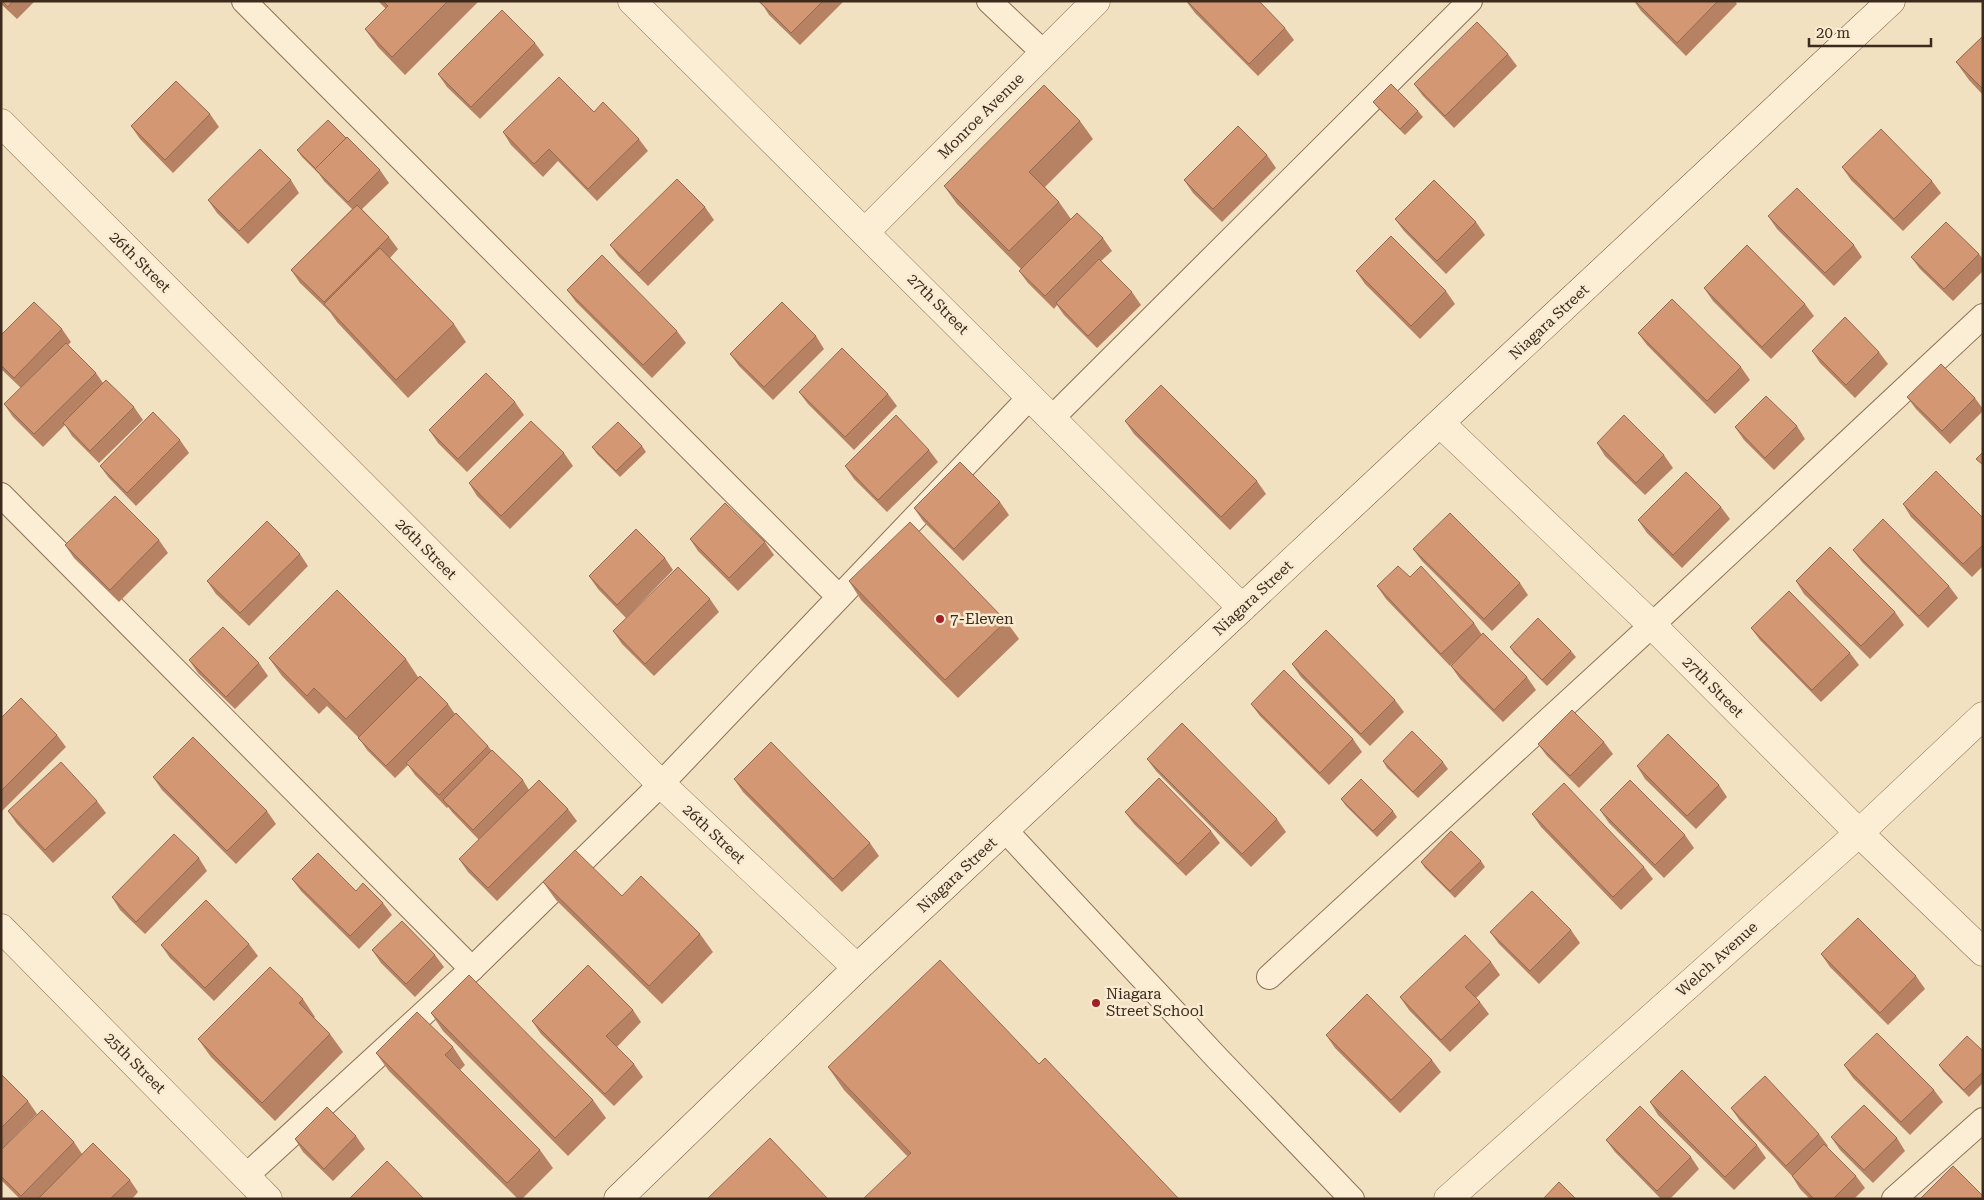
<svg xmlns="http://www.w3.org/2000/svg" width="1984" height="1200" font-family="'Roboto Serif',serif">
<rect width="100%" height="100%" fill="#f2e1c1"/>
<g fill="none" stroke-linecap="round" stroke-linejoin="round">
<defs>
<g id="lane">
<path d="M244,1l595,596"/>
<path d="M989,1l55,52"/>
<path d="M1052,418l418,-417"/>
<path d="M1,495l471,474"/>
<path d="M1005,830l212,228 135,141"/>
<path d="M1269,977l383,-352 331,-309"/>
<path d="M246,1176l226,-207 189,-185 369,-387"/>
<path d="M1894,1199l89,-79"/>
</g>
<g id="street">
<path d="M632,1l610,607"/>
<path d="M1,123l660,661 196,184"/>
<path d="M865,232l231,-231"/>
<path d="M1441,424l211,201 207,208 124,119"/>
<path d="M1,928l267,271"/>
<path d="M1448,1199l411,-366 124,-117"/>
</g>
<path id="secondary" d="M618,1199l239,-231 1034,-967"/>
</defs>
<use href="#lane" stroke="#8d7157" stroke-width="26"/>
<use href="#street" stroke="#8d7157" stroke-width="29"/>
<use href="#secondary" stroke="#6f523a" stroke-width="29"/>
<use href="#lane" stroke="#fceed5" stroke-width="24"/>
<use href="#street" stroke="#fceed5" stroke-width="28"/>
<use href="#secondary" stroke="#fceed5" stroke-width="28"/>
</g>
<g fill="#b68263">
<path d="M1,1h34l-18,18 -16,-15z"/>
<path d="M378,1h101l-74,74 -27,-28 -13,-18 21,-20z"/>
<path d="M758,1h86l-44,44 -31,-30 -5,-8z"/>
<path d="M1186,1l99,27 9,12 -36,36 -63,-63z"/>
<path d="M1634,1h101l2,3 -51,52 -45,-45z"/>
<path d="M1983,36v59l-14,-15 -13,-18z"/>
<path d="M535,43l9,12 -64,64 -33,-32 -9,-13z"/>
<path d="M1508,54l9,12 -63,62 -31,-32 -9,-12z"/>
<path d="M1373,102l45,9 5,6 -18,18 -27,-27z"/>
<path d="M594,112l45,27 9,12 -51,50 -39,-40 -15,16 -32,-32 -8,-13z"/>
<path d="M210,114l9,13 -46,46 -33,-34 -9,-13z"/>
<path d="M1080,121l13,18 -48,48 14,15 12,17 32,19 9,13 -11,10 31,31 9,13 -44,43 -33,-33 -7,-10 -3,4 -26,-26 -9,-12 2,-2 -64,-65 -13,-18z"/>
<path d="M346,138l34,32 9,13 -27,26 27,28 9,12 -8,9 64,66 12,18 -58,56 -71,-76 -7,-10 -30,-29 -9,-13 61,-61 -28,-28 -5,-7 -17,-17 -5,-7z"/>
<path d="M1267,155l9,13 -54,54 -29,-29 -9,-13z"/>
<path d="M1842,167l90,14 9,12 -38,38 -52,-51z"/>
<path d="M291,180l8,13 -51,51 -31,-31 -9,-13z"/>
<path d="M705,207l9,13 -66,66 -29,-29 -9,-12z"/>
<path d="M1768,216l86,29 8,12 -28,29 -57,-57z"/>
<path d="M1395,219l81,3 9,13 -39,39 -42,-43z"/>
<path d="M1979,254l4,5v12l-30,30 -33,-32 -9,-12z"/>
<path d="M1356,271l90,20 9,13 -35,35 -55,-55z"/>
<path d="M1704,288l101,16 9,12 -43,43 -58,-58z"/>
<path d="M567,290l110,41 9,12 -34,35 -76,-76z"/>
<path d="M62,329l9,13 -3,3 28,28 7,10 31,24 9,13 -44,43 -27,-27 -7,-11 -22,22 -30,-30 -9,-13 17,-16 -20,-19v-34z"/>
<path d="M1638,333l103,34 9,13 -35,34 -68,-69z"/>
<path d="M816,336l8,13 -51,51 -34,-34 -9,-12z"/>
<path d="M1812,351l67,1 9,12 -33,34 -35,-35z"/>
<path d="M799,392l89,2 9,12 -43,44 -46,-46z"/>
<path d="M1907,397l68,1 8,11v2l-33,33 -34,-35z"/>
<path d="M515,402l9,13 -57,57 -29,-29 -9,-13z"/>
<path d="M1125,421l132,60 9,13 -36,36 -96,-96z"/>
<path d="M1797,426l8,13 -31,31 -30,-30 -9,-13z"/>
<path d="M180,440l9,13 -53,53 -27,-28 -9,-12z"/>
<path d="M1597,443l67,12 9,13 -28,27 -40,-39z"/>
<path d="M642,446l4,6 -26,25 -23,-23 -5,-7z"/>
<path d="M929,450l9,12 -51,50 -33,-33 -9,-13z"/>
<path d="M564,453l9,13 -63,63 -33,-33 -8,-13z"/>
<path d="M1000,502l9,13 -46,46 -40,-40 -9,-13z"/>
<path d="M1903,504l80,14v48l-11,11 -61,-60z"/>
<path d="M1721,507l9,12 -48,49 -35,-35 -9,-13z"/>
<path d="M690,539l75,3 9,13 -36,36 -40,-40z"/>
<path d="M159,540l9,13 -49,49 -45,-44 -9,-13z"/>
<path d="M1413,549l107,34 8,12 -36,36 -70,-70z"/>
<path d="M1853,550l96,36 9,12 -30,30 -66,-66z"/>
<path d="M300,554l8,12 -59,60 -33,-32 -9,-13z"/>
<path d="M665,558l8,12 -47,48 -28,-29 -9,-13z"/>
<path d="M1410,577l64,46 8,12 45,42 9,13 -33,32 -43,-43 -9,-13 13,-13 -14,13 -64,-67 -9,-13z"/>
<path d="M849,581l157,40 13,18 -61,59 -97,-98z"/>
<path d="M1796,581l99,31 9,13 -34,34 -66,-65z"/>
<path d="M710,599l9,13 -65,64 -32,-32 -9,-13z"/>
<path d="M1751,628l99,25 9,12 -38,37 -61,-62z"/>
<path d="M1510,647l61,4 5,6 -29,29 -33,-33z"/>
<path d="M269,658l137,1 12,18 30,27 7,10 33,32 4,5 31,29 6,10 39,19 9,12 -80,80 -29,-29 -9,-13 20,-19 -27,-28 -4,-5 -1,1 -32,-33 -7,-10 -13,13 -28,-28 -9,-13 -31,-31 -8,8 -37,-38z"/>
<path d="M189,660l70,3 9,13 -33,33 -37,-36z"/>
<path d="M1292,664l103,36 9,12 -34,34 -69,-69z"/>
<path d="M1251,704l102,35 9,13 -33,33 -69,-69z"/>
<path d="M1,718l56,17 9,12 -65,65z"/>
<path d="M1604,742l9,12 -34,34 -32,-32 -9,-12z"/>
<path d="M1147,759l130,60 9,13 -35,35 -95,-96z"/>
<path d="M1383,761l60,1 5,7 -30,29 -31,-30z"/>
<path d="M1637,766l82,19 8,12 -31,32 -51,-50z"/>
<path d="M153,777l114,34 9,13 -40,40 -74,-74z"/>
<path d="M734,779l136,64 9,13 -37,36 -99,-100z"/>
<path d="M1341,799l52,12 4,6 -20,20 -31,-31z"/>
<path d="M97,801l9,12 -53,50 -36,-39 -9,-13z"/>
<path d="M1600,810l85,25 9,13 -30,30 -55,-55z"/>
<path d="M1125,812l86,19 9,12 -34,33 -52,-52z"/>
<path d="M1532,814l112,53 9,12 -32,31 -80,-83z"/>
<path d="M199,858l8,13 -62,63 -25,-24 -8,-13z"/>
<path d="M1481,861l4,6 -30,31 -30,-30 -4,-6z"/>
<path d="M292,879l64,12 27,12 9,12 -33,34 -58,-58z"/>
<path d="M543,882l79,14 78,38 13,18 -51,52 -106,-104z"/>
<path d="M1571,930l9,13 -41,41 -40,-40 -9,-12z"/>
<path d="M249,944l9,12 -44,45 -44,-43 -9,-13z"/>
<path d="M372,950l63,5 9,12 -29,30 -34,-34z"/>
<path d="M1821,954l95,22 9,13 -37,36 -58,-58z"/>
<path d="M1491,962l9,13 -24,23 4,4 9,12 -39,38 -41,-42 -9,-13z"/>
<path d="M303,999l12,18 -1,1 16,16 13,18 -68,69 -64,-64 -13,-18z"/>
<path d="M633,1010l8,12 -24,25 17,17 9,13 -29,29 -73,-72 -9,-13z"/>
<path d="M431,1013l162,87 13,18 -38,38 -125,-125z"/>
<path d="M1326,1035l106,25 9,12 -41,41 -65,-65z"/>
<path d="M453,1047l12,18 -5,5 80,80 13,18 -31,31h-4l-129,-128 -13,-18z"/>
<path d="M1983,1051v32l-14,14 -26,-26 -4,-6z"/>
<path d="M1039,1064l-132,92 -63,-66 -16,-23z"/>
<path d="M1844,1065l90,25 9,12 -33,33 -57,-57z"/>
<path d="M1,1074l27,27 9,13 -36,36z"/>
<path d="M1650,1102l107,43 9,13 -32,32 -76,-75z"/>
<path d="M1731,1108l88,26 9,12 -1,1 29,29 9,12 -11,11h-44l-10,-10 -8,-13 -52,-55z"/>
<path d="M356,1136l9,13 -32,32 -30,-29 -8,-13z"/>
<path d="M1831,1137l66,1 8,13 -32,32 -33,-33z"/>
<path d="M1606,1140l85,17 8,12 -29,30h-9l-46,-47z"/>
<path d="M74,1142l8,12 48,26 8,12 -6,7h-112l-19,-19v-30z"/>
</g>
<g fill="#d49773" stroke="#946a50">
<path d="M2,1h11l-5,6z"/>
<path d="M383,1h65l-56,56 -27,-28 23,-23z"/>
<path d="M761,1h62l-32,32 -31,-31z"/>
<path d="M1187,1h72l26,27 -36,36z"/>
<path d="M1635,1h83l-41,42z"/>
<path d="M502,10l33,33 -64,64 -33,-33z"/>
<path d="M1477,22l31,32 -63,62 -31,-32z"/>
<path d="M1983,36v53l-27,-27z"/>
<path d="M559,77l35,35 9,-10 36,37 -51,50 -39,-40 -15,15 -31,-32z"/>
<path d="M176,81l34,33 -45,46 -34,-34z"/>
<path d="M1391,84l27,27 -18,18 -27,-27z"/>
<path d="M1044,85l36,36 -51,51 30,30 -50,49 -65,-65z"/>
<path d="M328,120l18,18 -30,31 -19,-19z"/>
<path d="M1238,126l29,29 -54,54 -29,-29z"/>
<path d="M1881,129l51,52 -38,38 -52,-52z"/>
<path d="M347,137l33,33 -32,32 -33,-33z"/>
<path d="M260,149l31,31 -52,51 -31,-31z"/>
<path d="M677,179l28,28 -66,66 -29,-28z"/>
<path d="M1434,180l42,42 -39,39 -42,-42z"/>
<path d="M1797,188l57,57 -29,28 -57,-57z"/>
<path d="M357,205l32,32 -65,65 -33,-32z"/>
<path d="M1077,213l26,25 -58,58 -26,-25z"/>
<path d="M1946,222l33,32 -35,35 -33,-32z"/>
<path d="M1391,236l55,55 -35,35 -55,-55z"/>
<path d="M1747,245l58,59 -43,43 -58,-59z"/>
<path d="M380,248l74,76 -58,56 -72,-76z"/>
<path d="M602,255l75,76 -34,34 -76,-75z"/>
<path d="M1099,259l33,33 -44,44 -32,-33z"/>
<path d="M1672,299l69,68 -34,34 -69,-68z"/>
<path d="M34,302l28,27 -48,49 -13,-13v-30z"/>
<path d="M782,302l34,34 -52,51 -34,-33z"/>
<path d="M1845,317l34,35 -33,33 -34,-34z"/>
<path d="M66,343l30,30 -62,61 -30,-30z"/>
<path d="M842,348l46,46 -43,43 -46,-45z"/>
<path d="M1941,364l34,34 -33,33 -35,-34z"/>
<path d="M486,373l29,29 -57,57 -29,-29z"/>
<path d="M106,380l28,27 -44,44 -27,-28z"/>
<path d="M1161,385l96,96 -36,36 -96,-96z"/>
<path d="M1766,396l31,30 -32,32 -30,-31z"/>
<path d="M153,412l27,28 -53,53 -27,-27z"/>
<path d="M896,415l33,35 -51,50 -33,-34z"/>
<path d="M1624,415l40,40 -28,28 -39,-40z"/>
<path d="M531,421l33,32 -63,63 -32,-33z"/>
<path d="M618,422l24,24 -26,25 -24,-24z"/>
<path d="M1983,452v13l-7,-6z"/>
<path d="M960,462l40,40 -46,47 -40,-41z"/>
<path d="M1936,471l47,47v27l-20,19 -60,-60z"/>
<path d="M1686,472l35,35 -48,48 -35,-35z"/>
<path d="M115,496l44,44 -49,50 -45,-45z"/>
<path d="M725,503l40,39 -36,36 -39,-39z"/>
<path d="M1450,513l70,70 -36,36 -71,-70z"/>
<path d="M1883,519l66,67 -30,30 -66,-66z"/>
<path d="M267,521l33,33 -60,59 -33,-32z"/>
<path d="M910,522l96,99 -61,59 -96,-99z"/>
<path d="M636,529l29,29 -48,47 -28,-29z"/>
<path d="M1830,547l65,65 -34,34 -65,-65z"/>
<path d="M1398,566l12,11 11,-11 53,57 -33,31 -64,-68z"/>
<path d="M678,567l32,32 -65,65 -32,-33z"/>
<path d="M337,590l69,69 -60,60 -32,-31 -7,8 -38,-38z"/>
<path d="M1789,591l61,62 -38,37 -61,-62z"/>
<path d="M1538,618l33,33 -29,29 -32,-33z"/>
<path d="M223,627l36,36 -33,34 -37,-37z"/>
<path d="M1326,630l69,70 -34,34 -69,-70z"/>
<path d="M1483,633l44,44 -33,33 -43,-44z"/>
<path d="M1284,670l69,69 -33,34 -69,-69z"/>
<path d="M420,676l28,28 -62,62 -28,-28z"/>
<path d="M21,698l36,37 -56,56v-73z"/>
<path d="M1572,710l32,32 -34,34 -32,-32z"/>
<path d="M456,713l32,33 -49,49 -33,-32z"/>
<path d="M1182,723l95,96 -35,35 -95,-95z"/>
<path d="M1412,731l31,31 -30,30 -30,-31z"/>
<path d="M1668,734l51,51 -32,31 -50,-50z"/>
<path d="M193,737l74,74 -40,40 -74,-74z"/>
<path d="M771,742l99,101 -37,36 -99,-100z"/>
<path d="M492,750l31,30 -50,50 -30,-30z"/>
<path d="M61,762l36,39 -52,49 -37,-39z"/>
<path d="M1159,778l52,53 -33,33 -53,-52z"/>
<path d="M1361,779l32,32 -20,20 -32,-32z"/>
<path d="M539,780l29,29 -80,79 -29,-29z"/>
<path d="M1630,780l55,55 -30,30 -55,-55z"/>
<path d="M1564,783l80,84 -31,30 -81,-83z"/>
<path d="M1451,831l30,30 -31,30 -29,-29z"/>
<path d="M174,834l25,24 -63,64 -24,-25z"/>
<path d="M575,850l47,46 19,-20 59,58 -51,52 -106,-104z"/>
<path d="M318,853l38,38 7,-8 20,20 -33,33 -58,-57z"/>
<path d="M1532,891l39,39 -41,41 -40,-39z"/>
<path d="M206,900l43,44 -44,44 -44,-43z"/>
<path d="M1858,918l58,58 -36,37 -59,-59z"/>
<path d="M402,921l33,34 -29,29 -34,-34z"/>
<path d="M1465,935l26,27 -26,25 15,15 -39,38 -41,-43z"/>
<path d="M940,960l99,104 6,-6 134,141h-316l48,-46 -83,-86z"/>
<path d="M588,965l45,45 -27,26 28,28 -29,30 -73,-73z"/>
<path d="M270,967l33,32 -4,4 31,31 -68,69 -64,-64z"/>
<path d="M469,975l124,125 -38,38 -124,-125z"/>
<path d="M1367,994l65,66 -41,40 -65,-65z"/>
<path d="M417,1012l36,35 -8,8 95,95 -33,33 -131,-130z"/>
<path d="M1877,1033l57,57 -33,32 -57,-57z"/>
<path d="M1967,1036l16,15v21l-19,18 -25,-25z"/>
<path d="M1682,1070l75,75 -32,32 -75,-75z"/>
<path d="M1,1074l27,27 -27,27z"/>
<path d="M1765,1076l54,58 -33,32 -55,-58z"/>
<path d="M1864,1105l33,33 -33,32 -33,-33z"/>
<path d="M1640,1106l51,51 -34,34 -51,-51z"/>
<path d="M327,1107l29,29 -32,33 -29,-30z"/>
<path d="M42,1110l32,32 -53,54 -20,-20v-26z"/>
<path d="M770,1138l58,61h-121z"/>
<path d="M93,1143l37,37 -20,19h-72z"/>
<path d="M1824,1144l32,32 -23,23h-19l-22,-23z"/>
<path d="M387,1161l37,38h-75z"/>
<path d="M1953,1166l30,30 -1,3h-62z"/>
<path d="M1559,1182l17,17h-33z"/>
</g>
<g fill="#a22128" stroke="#f9ebd1" stroke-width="2">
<circle cx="940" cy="619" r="5"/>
<circle cx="1096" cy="1003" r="5"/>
</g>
<g text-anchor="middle" stroke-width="5" stroke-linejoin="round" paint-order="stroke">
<g font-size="15" fill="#3c2a1c" stroke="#f9ebd1">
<text transform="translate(981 116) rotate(-45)" y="5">Monroe Avenue</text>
<text transform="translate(140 262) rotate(45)" y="5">26th Street</text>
<text transform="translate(938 304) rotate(45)" y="5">27th Street</text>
<text transform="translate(1549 322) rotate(-43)" y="5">Niagara Street</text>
<text transform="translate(426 549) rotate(45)" y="5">26th Street</text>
<text transform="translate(1253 598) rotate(-43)" y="5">Niagara Street</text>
<text transform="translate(1713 687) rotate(45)" y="5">27th Street</text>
<text transform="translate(714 834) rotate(43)" y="5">26th Street</text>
<text transform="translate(957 875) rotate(-43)" y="5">Niagara Street</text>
<text transform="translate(1717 959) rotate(-42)" y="5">Welch Avenue</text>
<text transform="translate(135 1063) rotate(45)" y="5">25th Street</text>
</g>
<g font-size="15" fill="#3c2a1c" stroke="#f9ebd1" text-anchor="start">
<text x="950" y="624">7-Eleven</text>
<text x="1106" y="999">Niagara<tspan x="1106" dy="17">Street School</tspan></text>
</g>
</g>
<rect width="1984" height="1200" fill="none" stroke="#3c2a1c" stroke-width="5"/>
<path d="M1809 38v8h122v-8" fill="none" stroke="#3c2a1c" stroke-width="2.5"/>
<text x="1816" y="38" font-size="15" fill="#3c2a1c" stroke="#f9ebd1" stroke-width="4" paint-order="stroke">20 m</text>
</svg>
